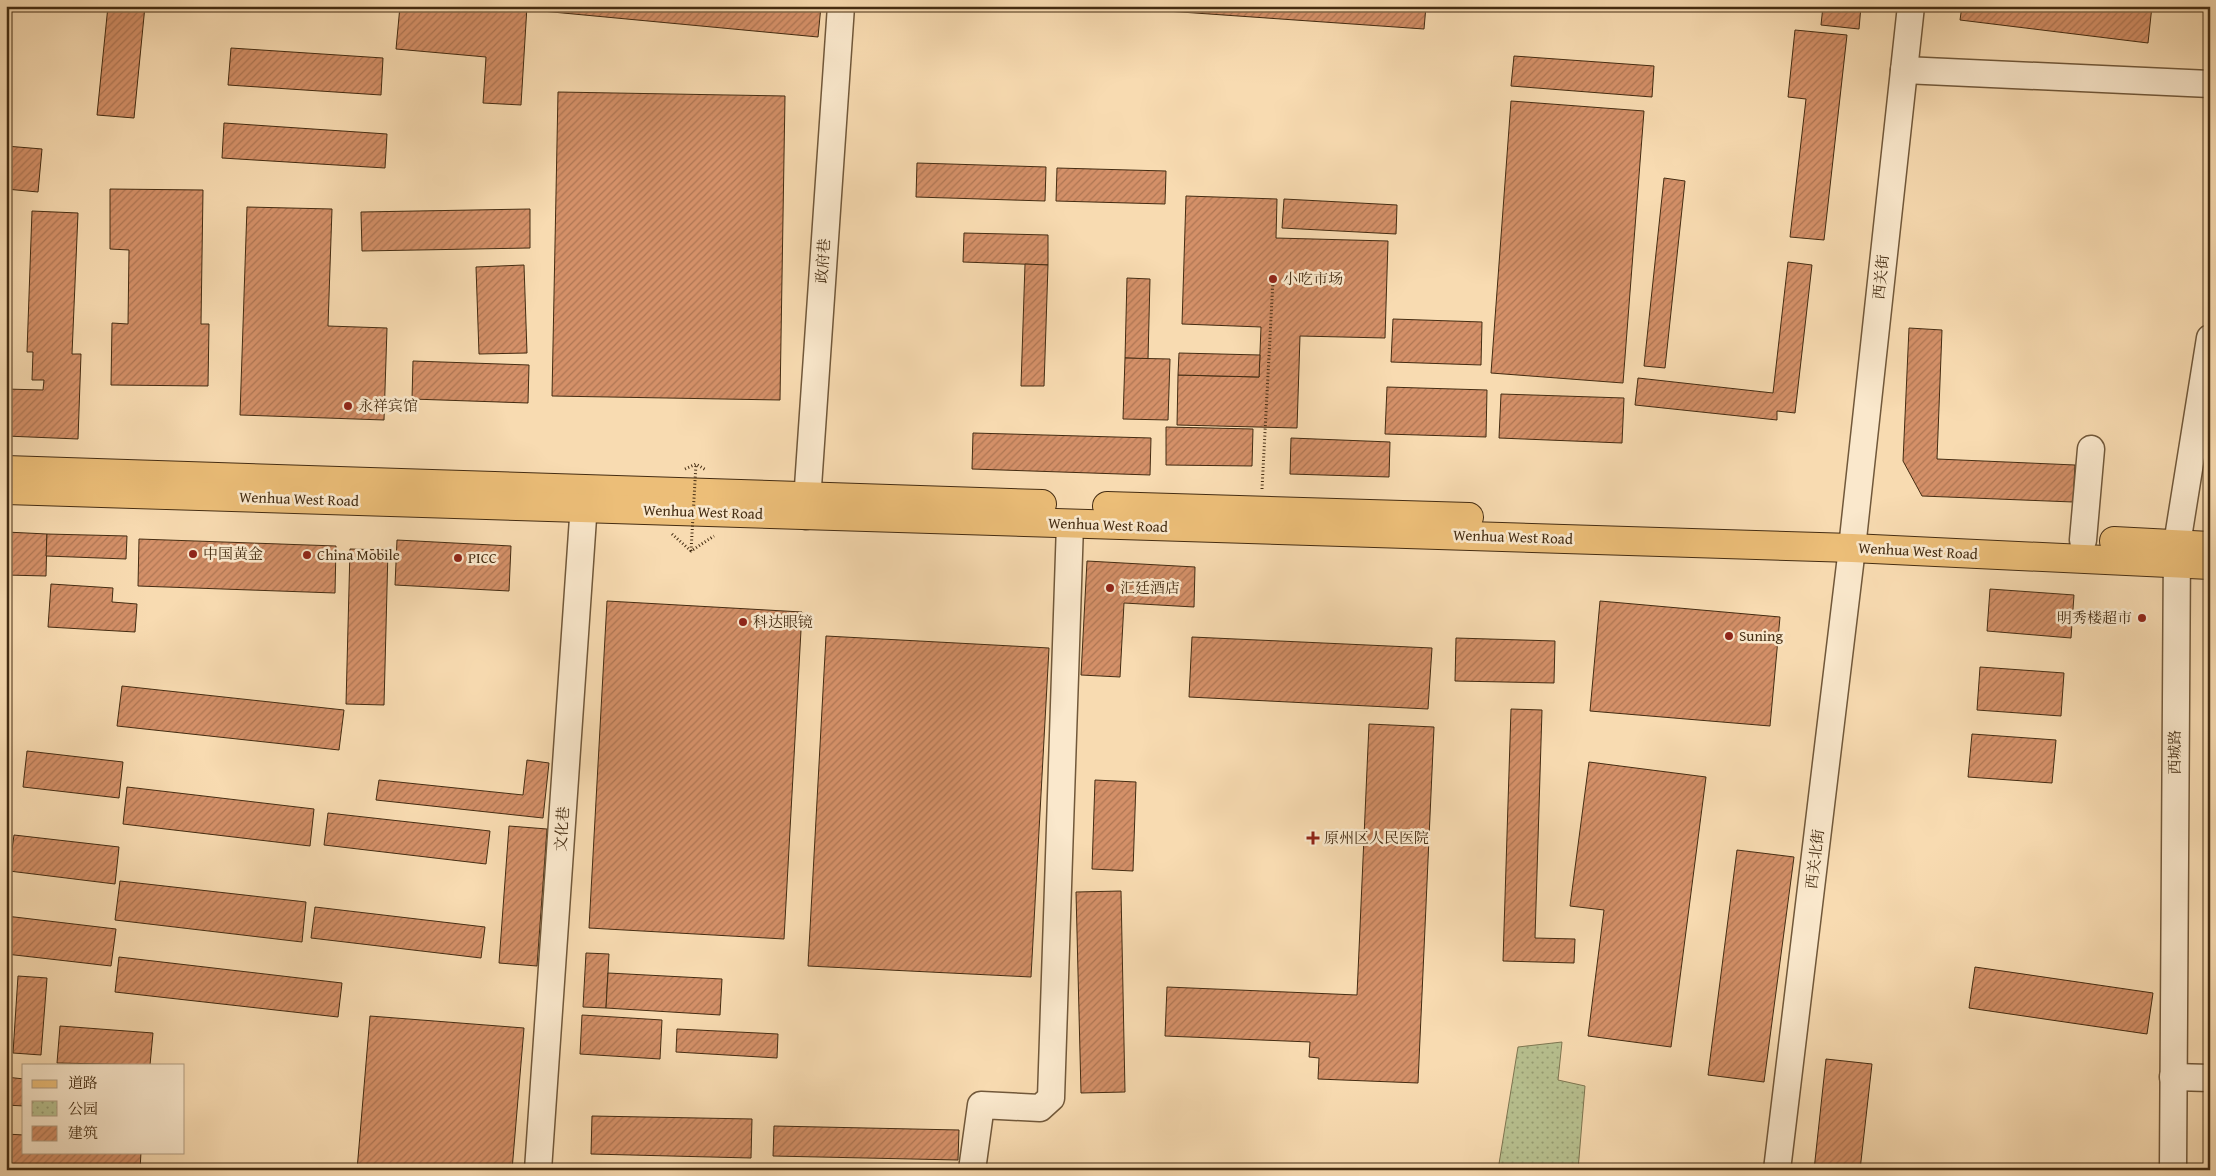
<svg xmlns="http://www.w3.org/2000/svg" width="2216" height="1176" font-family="'Gentium Book Plus','Noto Serif SC',serif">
<defs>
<pattern id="park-dots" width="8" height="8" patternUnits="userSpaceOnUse" patternTransform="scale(1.25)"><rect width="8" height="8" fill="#b8c190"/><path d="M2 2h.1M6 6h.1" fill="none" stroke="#979d74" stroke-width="1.8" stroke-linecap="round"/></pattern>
<pattern id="building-hatch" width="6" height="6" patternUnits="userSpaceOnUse" patternTransform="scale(1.25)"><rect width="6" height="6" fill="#d49068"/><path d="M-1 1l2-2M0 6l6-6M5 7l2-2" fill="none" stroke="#ae7654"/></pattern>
</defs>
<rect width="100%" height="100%" fill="#f8dbb1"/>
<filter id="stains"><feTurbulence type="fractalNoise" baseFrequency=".004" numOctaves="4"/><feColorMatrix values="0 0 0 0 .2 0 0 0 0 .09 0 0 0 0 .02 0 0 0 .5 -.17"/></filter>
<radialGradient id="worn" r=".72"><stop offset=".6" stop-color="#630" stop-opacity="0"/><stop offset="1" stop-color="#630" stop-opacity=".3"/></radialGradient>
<path fill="url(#park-dots)" stroke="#7e7651" d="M1562,1042l-4,38 27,6 -7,84h-80l20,-123z"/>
<g fill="url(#building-hatch)" stroke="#442c12">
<path d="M108,6h37l-11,112 -37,-3z"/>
<path d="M342,6h42v4z"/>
<path d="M400,6h127l-6,99 -38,-2 3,-46 -90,-8z"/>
<path d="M531,6h290l-3,31 -287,-27z"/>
<path d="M1152,6h274l-2,23 -272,-19z"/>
<path d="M1823,6h38l-2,23 -38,-4z"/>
<path d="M1962,6h190l-4,37 -188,-23z"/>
<path d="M1795,30l52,5 -23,205 -34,-3 16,-138 -18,-2z"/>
<path d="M231,48l152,10 -2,37 -153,-10z"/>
<path d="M1514,56l140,10 -2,31 -141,-11z"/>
<path d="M558,92l227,4 -5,304 -228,-4z"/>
<path d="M1511,101l133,10 -21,272 -132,-10z"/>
<path d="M224,123l163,11 -2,34 -163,-10z"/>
<path d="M6,146l36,3 -4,43 -32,-3z"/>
<path d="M917,163l129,4 -1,34 -129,-4z"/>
<path d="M1057,168l109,3 -1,33 -109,-3z"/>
<path d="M1664,178l21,3 -20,187 -21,-2z"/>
<path d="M110,189l93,1 -2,134h8l-1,62 -97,-1 1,-62 16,1 1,-74 -19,-1z"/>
<path d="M1186,196l91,3 -1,39 112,3 -3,97 -85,-2 -3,92 -120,-3 1,-50 81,2 2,-50 -79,-3z"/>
<path d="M1284,199l113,6 -1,29 -114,-6z"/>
<path d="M247,207l85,2 -4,117 59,2 -3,92 -144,-5z"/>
<path d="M530,209v39l-168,3 -1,-39z"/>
<path d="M32,211l46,2 -6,141h9l-3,85 -72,-3v-47l37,1 1,-10h-12l1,-28h-6z"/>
<path d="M964,233l84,2v30l-85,-3z"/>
<path d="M1788,262l24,3 -17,148 -18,-2v9l-142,-15 3,-27 135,15z"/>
<path d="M1025,264l23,1 -4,121h-23z"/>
<path d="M524,265l3,88 -48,1 -3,-87z"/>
<path d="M1127,278l23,1 -2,80 -23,-1z"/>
<path d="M1393,319l89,3 -1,43 -90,-3z"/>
<path d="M1909,328l33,2 -5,129 138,6 -2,37 -151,-6 -19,-35z"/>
<path d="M1179,353l81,2 -1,22 -81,-2z"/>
<path d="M1125,358l45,1 -2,61 -45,-1z"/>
<path d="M413,361l116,4 -1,38 -116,-4z"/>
<path d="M1387,387l100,3 -1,47 -101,-3z"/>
<path d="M1501,394l123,4 -2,45 -123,-5z"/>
<path d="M1166,427l87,2 -1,37 -86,-1z"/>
<path d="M973,433l178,5 -1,37 -178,-6z"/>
<path d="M1291,438l99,4 -1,35 -99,-3z"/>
<path d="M6,532l41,2 -1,42 -40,-1z"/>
<path d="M47,534l80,2 -1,23 -80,-3z"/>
<path d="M139,539l197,7 -1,47 -197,-7z"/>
<path d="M397,540l114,6 -2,45 -114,-6z"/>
<path d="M350,549l38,1 -4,155 -38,-1z"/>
<path d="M1087,561l108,6 -1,40 -70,-4 -4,74 -39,-2z"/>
<path d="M51,584l62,4 -1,14 25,2 -2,28 -87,-5z"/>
<path d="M1990,589l84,6 -3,43 -84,-7z"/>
<path d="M607,601l195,11 -18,327 -195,-11z"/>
<path d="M1600,601l180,16 -10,109 -180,-15z"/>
<path d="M826,636l223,12 -18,329 -223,-11z"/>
<path d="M1192,637l240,11 -4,61 -239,-12z"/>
<path d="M1456,638l99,3 -1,42 -99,-2z"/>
<path d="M1980,667l84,6 -3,43 -84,-6z"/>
<path d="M122,686l222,24 -5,40 -222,-24z"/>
<path d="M1511,709l31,1 -7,228 40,1 -1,24 -71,-2z"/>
<path d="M1369,724l65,3 -16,356 -100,-4 1,-21 -10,-1 1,-15 -145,-6 2,-49 190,8z"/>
<path d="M1972,734l84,6 -4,43 -84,-6z"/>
<path d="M27,751l96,11 -4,36 -96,-11z"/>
<path d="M527,760l22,3 -6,55 -167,-18 3,-20 144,15z"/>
<path d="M1589,762l117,15 -35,270 -83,-11 16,-126 -34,-4z"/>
<path d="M1095,780l41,2 -3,89 -41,-2z"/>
<path d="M127,787l187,22 -4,37 -187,-22z"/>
<path d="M328,813l162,18 -4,33 -162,-19z"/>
<path d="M509,826l38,3 -10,137 -38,-3z"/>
<path d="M14,835l105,12 -4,37 -106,-13z"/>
<path d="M1737,850l57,7 -30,225 -56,-7z"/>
<path d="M120,881l186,21 -4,40 -187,-22z"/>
<path d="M1121,891l4,201 -44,1 -5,-201z"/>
<path d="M315,907l170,20 -4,31 -170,-20z"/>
<path d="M6,916l110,13 -5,37 -105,-12z"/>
<path d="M586,953l23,1 -3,54 -23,-1z"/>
<path d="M119,957l223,26 -4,34 -223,-25z"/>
<path d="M1975,967l178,26 -6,41 -178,-26z"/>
<path d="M608,973l114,6 -2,36 -114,-7z"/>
<path d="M18,976l29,2 -6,77 -28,-2z"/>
<path d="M582,1015l80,5 -2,39 -80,-5z"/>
<path d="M370,1016l154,12 -12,142h-155z"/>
<path d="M60,1026l93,7 -3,32 -93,-2z"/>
<path d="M677,1029l101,5 -1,24 -101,-6z"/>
<path d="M1826,1059l46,5 -12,106h-46z"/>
<path d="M6,1077l18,2v27l-18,-1z"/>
<path d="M592,1116l160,3 -1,39 -160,-4z"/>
<path d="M774,1126l185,4 -1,30 -185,-4z"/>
<path d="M6,1134l18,1v17h117l-1,18h-134z"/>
</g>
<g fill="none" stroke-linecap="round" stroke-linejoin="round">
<defs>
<g id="minor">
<path d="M1904,70l306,14"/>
<path d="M806,516l35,-510"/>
<path d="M2083,540l8,-91"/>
<path d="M2173,1077l37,1"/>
<path d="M538,1170l47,-681"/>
<path d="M972,1170l9,-65 59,3 11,-10 19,-574"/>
<path d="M1777,1170l75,-622 59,-542"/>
<path d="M2173,1170l4,-626 33,-206"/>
</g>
<g id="major">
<path d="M6,470l1036,34"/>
<path d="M6,490l1846,58 358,17"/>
<path d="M1107,506l362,11"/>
<path d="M2114,541l96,5"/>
</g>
</defs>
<use href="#minor" stroke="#71583a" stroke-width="29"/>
<use href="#major" stroke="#442c12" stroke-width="30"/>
<g stroke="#442c12" stroke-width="3" stroke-dasharray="1 2.5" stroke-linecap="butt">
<path d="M685,469l11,-5 10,6"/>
<path d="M1262,489l11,-209"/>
<path d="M672,534l19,17 23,-15"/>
</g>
<use href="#minor" stroke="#fae8cc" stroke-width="26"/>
<use href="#major" stroke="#ecbe78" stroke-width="28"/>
<path stroke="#442c12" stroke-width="3" stroke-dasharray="1 2.5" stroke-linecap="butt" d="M691,551l5,-87"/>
</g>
<g fill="#8f2418" stroke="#fae8cc" stroke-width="2">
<circle cx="1273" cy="279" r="5"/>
<circle cx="348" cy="406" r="5"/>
<circle cx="193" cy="554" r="5"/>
<circle cx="307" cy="555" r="5"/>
<circle cx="458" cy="558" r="5"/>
<circle cx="1110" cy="588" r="5"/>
<circle cx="2142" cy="618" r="5"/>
<circle cx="743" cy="622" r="5"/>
<circle cx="1729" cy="636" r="5"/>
<path d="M1310.5 830.5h5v5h5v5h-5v5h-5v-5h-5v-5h5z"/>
</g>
<g text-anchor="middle" stroke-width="5" stroke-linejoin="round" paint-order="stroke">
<g font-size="15" fill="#442c12" stroke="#fae8cc">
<text transform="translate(823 261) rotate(-86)" y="5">政府巷</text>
<text transform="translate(1881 277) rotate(-84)" y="5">西关街</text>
<text transform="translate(299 499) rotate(2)" y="5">Wenhua West Road</text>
<text transform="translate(703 512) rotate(2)" y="5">Wenhua West Road</text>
<text transform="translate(1108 525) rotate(2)" y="5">Wenhua West Road</text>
<text transform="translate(1513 537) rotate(2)" y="5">Wenhua West Road</text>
<text transform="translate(1918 551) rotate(3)" y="5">Wenhua West Road</text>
<text transform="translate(2175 752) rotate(-90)" y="5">西城路</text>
<text transform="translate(562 829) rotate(-86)" y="5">文化巷</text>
<text transform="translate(1815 859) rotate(-83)" y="5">西关北街</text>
</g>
<g font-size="15" fill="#442c12" stroke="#fae8cc" text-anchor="start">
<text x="1283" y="284">小吃市场</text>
<text x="358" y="411">永祥宾馆</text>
<text x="203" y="559">中国黄金</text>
<text x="317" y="560">China Mobile</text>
<text x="468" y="563">PICC</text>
<text x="1120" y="593">汇廷酒店</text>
<text x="2132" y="623" text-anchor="end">明秀楼超市</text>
<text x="753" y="627">科达眼镜</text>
<text x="1739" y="641">Suning</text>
<text x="1324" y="843">原州区人民医院</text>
</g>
</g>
<rect width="2216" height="1176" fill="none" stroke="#f8dbb1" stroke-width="25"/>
<rect x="8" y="8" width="2201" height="1161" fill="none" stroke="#442c12" stroke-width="2.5"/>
<rect x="12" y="12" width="2191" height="1151" fill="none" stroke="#442c12"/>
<rect x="22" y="1064" width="162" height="90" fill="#fae8cc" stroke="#b19d82"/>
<rect x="32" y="1080" width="25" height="8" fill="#ecbe78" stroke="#b19d82"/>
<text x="68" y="1088" font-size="15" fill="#442c12">道路</text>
<rect x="32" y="1101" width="25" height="15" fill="url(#park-dots)" stroke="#b19d82"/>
<text x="68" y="1114" font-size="15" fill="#442c12">公园</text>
<rect x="32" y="1126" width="25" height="15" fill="url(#building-hatch)" stroke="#b19d82"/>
<text x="68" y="1138" font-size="15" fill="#442c12">建筑</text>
<rect width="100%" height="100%" filter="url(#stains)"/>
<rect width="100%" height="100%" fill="url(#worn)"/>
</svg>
